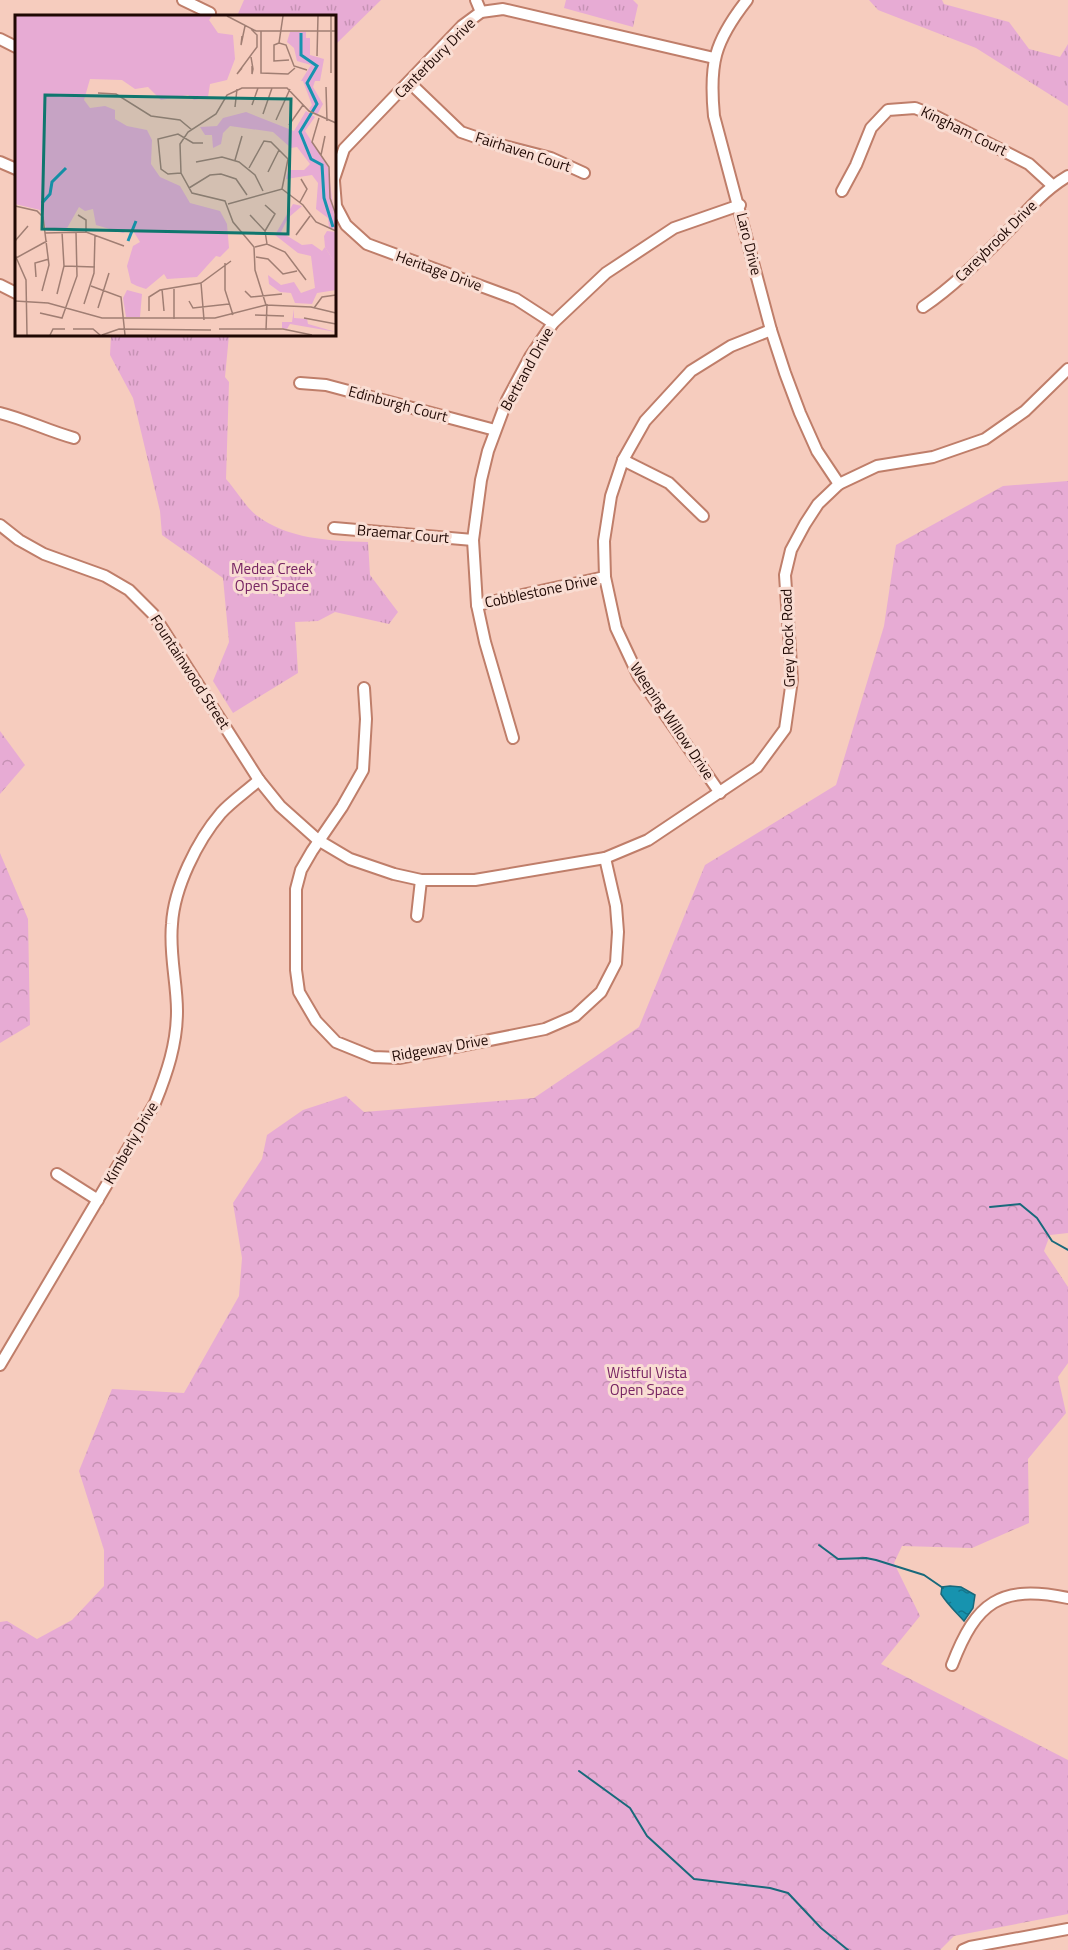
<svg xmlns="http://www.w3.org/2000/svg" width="1068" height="1950" font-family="'Titillium Web',sans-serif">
<defs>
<pattern id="grass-tufts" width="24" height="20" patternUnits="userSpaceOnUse" patternTransform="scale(1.5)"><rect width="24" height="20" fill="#e7abd4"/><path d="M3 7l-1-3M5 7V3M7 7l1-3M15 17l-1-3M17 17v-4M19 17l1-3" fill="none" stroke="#c692b4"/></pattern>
<pattern id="park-crowns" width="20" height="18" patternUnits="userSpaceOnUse" patternTransform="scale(1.5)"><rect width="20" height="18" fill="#e7abd4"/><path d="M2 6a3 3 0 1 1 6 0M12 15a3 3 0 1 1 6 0" fill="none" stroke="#c692b4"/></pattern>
<pattern id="water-ripples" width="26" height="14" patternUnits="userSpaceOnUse" patternTransform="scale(1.5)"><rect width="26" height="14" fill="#1793af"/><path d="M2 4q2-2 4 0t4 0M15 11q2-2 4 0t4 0" fill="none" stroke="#14768c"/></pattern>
</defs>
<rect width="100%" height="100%" fill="#f6ccbe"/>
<g fill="url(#grass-tufts)">
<path d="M244,0h137l-46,45 -1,-29h-97z"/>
<path d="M566,0h67l5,5 -5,22 -69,-19z"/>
<path d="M869,0h73l2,4 65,18 20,27 31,8 8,-13v62l-92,-58 -98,-38z"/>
<path d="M111,335h118l-4,42 4,5 -3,97c10,11 19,27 30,36 31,24 74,26 112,27l2,33 28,37 -9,12 -54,-12 -17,9 -23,1 3,51 -65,40 -20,-32 16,-39 -6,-64 -61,-43 -2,-24 -27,-113 -23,-43z"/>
</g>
<g fill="url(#park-crowns)">
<path d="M1068,481v752l-18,2 -6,16 24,36v76l-10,14 8,36 -38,46 1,64 -57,25 -70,-2 -8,17 26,53 -39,48 187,96v154l-114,22 -14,14h-940v-328l7,-1 30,18 35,-19 32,-34v-36l-25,-79 33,-82 72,4 55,-97 3,-38 -9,-55 29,-44 5,-24 36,-25 43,-14 18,16 170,-14 105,-71 66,-162 131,-80 48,-159 12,-81 107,-59z"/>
<path d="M0,731l25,34 -25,29z"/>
<path d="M0,853l28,66 2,106 -30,18z"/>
</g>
<path fill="url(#water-ripples)" stroke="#19697b" stroke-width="1.5" d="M950,1586l11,1 14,8 -2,13 -9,13c-8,-9 -16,-16 -23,-27l1,-7z"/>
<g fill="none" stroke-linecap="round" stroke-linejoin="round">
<g stroke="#19697b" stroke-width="2">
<path d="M990,1207l30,-3 17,14 15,23 16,9"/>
<path d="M819,1545l19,14 28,-1 10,2 48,15 19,13"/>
<path d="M579,1771l51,37 17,28 47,43 76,9 18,5 33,35 27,22"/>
</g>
<defs>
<g id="minor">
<path d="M183,0l27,13"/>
<path d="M476,0l5,12"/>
<path d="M747,0c-33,42 -38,64 -33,116l57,214 14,43 15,40 17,38 22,33"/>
<path d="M0,39l16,8"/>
<path d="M410,83l51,49 35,12 55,14 33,15"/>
<path d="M0,162l16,7"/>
<path d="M334,179l10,-30 118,-123 19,-14 22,-3 211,49"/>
<path d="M334,181l2,25 10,19 21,19 149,55 37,24"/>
<path d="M842,191l14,-26 15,-37 17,-18 27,-2 20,8 94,48 23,21"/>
<path d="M0,285l16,8"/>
<path d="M923,307c33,-22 62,-53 90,-81 17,-19 33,-37 55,-50"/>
<path d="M300,383l26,2 169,45"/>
<path d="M0,413c25,6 48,18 74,25"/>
<path d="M623,460l46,23 34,33"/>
<path d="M0,525l19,15 25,14 61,22 24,14 24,24 106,166 21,26 38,34 32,19 44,15 27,6h54l130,-22 43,-18 109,-73 28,-38 7,-49 -7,-105 6,-25 14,-26 13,-20 21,-20 38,-18 56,-9 52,-18 40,-28 43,-42"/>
<path d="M334,528l139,12"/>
<path d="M477,605l128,-28"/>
<path d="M364,688l2,31 -3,51 -21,37 -30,44 -11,19 -5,19v81l3,22 17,29 20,21 37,15 27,1 145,-29 30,-13 26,-24 15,-29 2,-31 -2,-26 -11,-48"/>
<path d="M513,738l-28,-96 -8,-37 -4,-65 8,-60 7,-29 19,-51 23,-43 23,-34 53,-50 68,-45 66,-23"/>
<path d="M720,793l-81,-116 -23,-49 -11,-51 -1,-36 7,-45 12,-36 22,-39 46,-50 40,-25 40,-16"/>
<path d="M417,916l4,-36"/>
<path d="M57,1174l41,26"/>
<path d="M0,1365l155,-262c12,-30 22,-59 22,-92 0,-29 -8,-57 -5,-87 2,-36 25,-83 49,-111 11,-12 26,-22 38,-33"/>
<path d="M952,1665c24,-63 48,-81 116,-67"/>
<path d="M963,1950l7,-3 98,-18"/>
</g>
</defs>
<use href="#minor" stroke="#bf7e6a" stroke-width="14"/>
<use href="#minor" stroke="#fff" stroke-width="10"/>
</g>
<g text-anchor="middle" stroke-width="6" stroke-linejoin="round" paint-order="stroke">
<g font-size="15" fill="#1f0803" stroke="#f9ddd3">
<text transform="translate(435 58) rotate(-45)" y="5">Canterbury Drive</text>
<text transform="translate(964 131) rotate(26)" y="5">Kingham Court</text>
<text transform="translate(523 152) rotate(18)" y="5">Fairhaven Court</text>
<text transform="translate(996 241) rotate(-45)" y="5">Careybrook Drive</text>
<text transform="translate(749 244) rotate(76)" y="5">Laro Drive</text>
<text transform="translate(439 271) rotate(20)" y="5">Heritage Drive</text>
<text transform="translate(527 369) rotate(-61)" y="5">Bertrand Drive</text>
<text transform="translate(398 404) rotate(15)" y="5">Edinburgh Court</text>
<text transform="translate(403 534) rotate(5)" y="5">Braemar Court</text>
<text transform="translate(541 591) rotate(-12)" y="5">Cobblestone Drive</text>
<text transform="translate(788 638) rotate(-92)" y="5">Grey Rock Road</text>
<text transform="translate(190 672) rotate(57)" y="5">Fountainwood Street</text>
<text transform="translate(672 721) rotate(56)" y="5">Weeping Willow Drive</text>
<text transform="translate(440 1048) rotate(-10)" y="5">Ridgeway Drive</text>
<text transform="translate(131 1143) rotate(-60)" y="5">Kimberly Drive</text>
</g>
<g font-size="15" fill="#762362" stroke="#f9ddd3">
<text x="272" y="574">Medea Creek<tspan x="272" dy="17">Open Space</tspan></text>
<text x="647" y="1378">Wistful Vista<tspan x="647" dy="17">Open Space</tspan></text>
</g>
</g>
<g transform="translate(15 15)">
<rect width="321" height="321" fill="#f6ccbe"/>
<path d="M288,66h12l-2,6 10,17 -6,11 -8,-6 3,-4zM291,96l9,6 -10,14 23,36 8,62 -7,-1 -1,-10 -12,-9 2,-26 -6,-8 -26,4 2,-9h16l6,-6 -13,-17 -6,1 -18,-16 -43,-6 -7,7 -2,11 -8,4 -1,-13h-7l-5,-8 17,-1 6,-8 23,-6 48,19zM278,189l9,2 -14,12 -7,14 21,13 10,-1 10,7 3,-4 11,18v25l-19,3 -5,11 -17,-1 -4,-10 -11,-1 -11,-8 -1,-9 13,10 13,-3 7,11 14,-5 -4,-32 -13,-3 -23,-18z" fill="#e7abd4"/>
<path d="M0,1h197l-3,4 9,13 15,2 2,24 -8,21 -17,4 -2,13 -14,3 -6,-5 -27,5 -13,-13 -13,2 -13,-9 -32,-1 -6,21 6,8 15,-2 10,4v9l12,7 20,4 5,10 -1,24 9,13 20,9 10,17 30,8 7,13 2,24 -9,9 -4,-1 -19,21 -30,2 -3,-5 -18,15 -9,-3 -6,-3 -4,-17 6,-20 7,-4 -8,-13 -9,4 -27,-8 -3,-16 -8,2 -6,-4 -13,23 -19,1 -7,-21 -25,-6zM275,17h16v6h4v17l14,4 -4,22h-19l10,-16 -14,-4 -3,-13 -7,-6zM312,216l9,1v33l-11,-18 -1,-11zM112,275l15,4 -2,23h-14l-3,-19zM279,294v9l13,1 1,5 28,8 -46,-8 -3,5 -5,-1v-6h10z" fill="#e7abd4"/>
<path fill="none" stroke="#1793af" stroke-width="3" d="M286,18v22l16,11 -10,17 10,21 -17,28 11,27 11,6 2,33 9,29M27,188l8,-9 2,-12 14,-14M113,226l8,-20"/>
<path fill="none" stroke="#a07e73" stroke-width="1.5" d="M212,1l29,15h80M268,1l-4,27 7,2 8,21 13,4M246,16v42l27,1 7,-6M227,21l-1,9 4,-19M264,28l-5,2v16l15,-1M302,41l1,-40M236,42l2,12 -1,5v-8M227,53l-5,6 20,-27v-12l-6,-6M316,58v-57M311,72l1,34M83,78l18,1 35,22 29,4 12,10M237,90l6,-17M220,92l2,-18M248,99l9,-26M304,103l-7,24 17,25 1,31 6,17M261,105l14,-31M274,110l14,-20M306,140l4,-19M220,145l7,-24M181,147l26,-5 17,5 16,13 8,16M234,153l15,-27 7,1 17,17M253,157l11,-22M166,158l-13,1 -7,-5 -3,-30 20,-5 15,9h10M174,173l21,-13 11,-1 15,5 11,16M267,174l6,-30M285,187l7,-13 -6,-10M213,189l54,-15 21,16 13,17 20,9M250,190l10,9 -10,17M0,191l22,5 6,6 6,48 -7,26M63,200l8,5v12M235,200l15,16 2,13M30,218l41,-1 38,14M281,220l14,-19M0,226l13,-15M240,232l12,-3 18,8 21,28M0,240l11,25 1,55M241,242l12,2 15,15 14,-3M1,243l31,-17M210,248v27l8,25M49,251l31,1M21,262l-1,-14 14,-4M186,268l3,37M76,271l30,11 4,38M159,272v32M147,274l2,22M230,276l6,6 31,-3M42,279l7,-28 -2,-34M0,286l33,2 54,15h113l51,-13 45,2 25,6M174,286l4,7 36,-4M69,289l10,-31 1,-38M251,290l-11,-35 -1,-23 -21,-25 -8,-21 -33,-8 -11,-20 -1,-29 8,-12 28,-18 11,-19 15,-7h45l22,23 27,12M83,293l11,-35M299,293l8,-11 14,-2M134,296v-14l11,-7 41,-7 30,-22M25,298l22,5 15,-42 -1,-44M240,300l29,1M289,303l32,6M58,314h20l7,6M204,314h64l29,6M251,315l1,-26M35,320l3,-6h12M87,320l17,-6 92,1"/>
<path fill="#0f766e" fill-opacity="0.15" stroke="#0f766e" stroke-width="3" d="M30,80l246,4 -3,135 -246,-5z"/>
<rect width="321" height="321" fill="none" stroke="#1f0803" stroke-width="3"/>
</g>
</svg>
